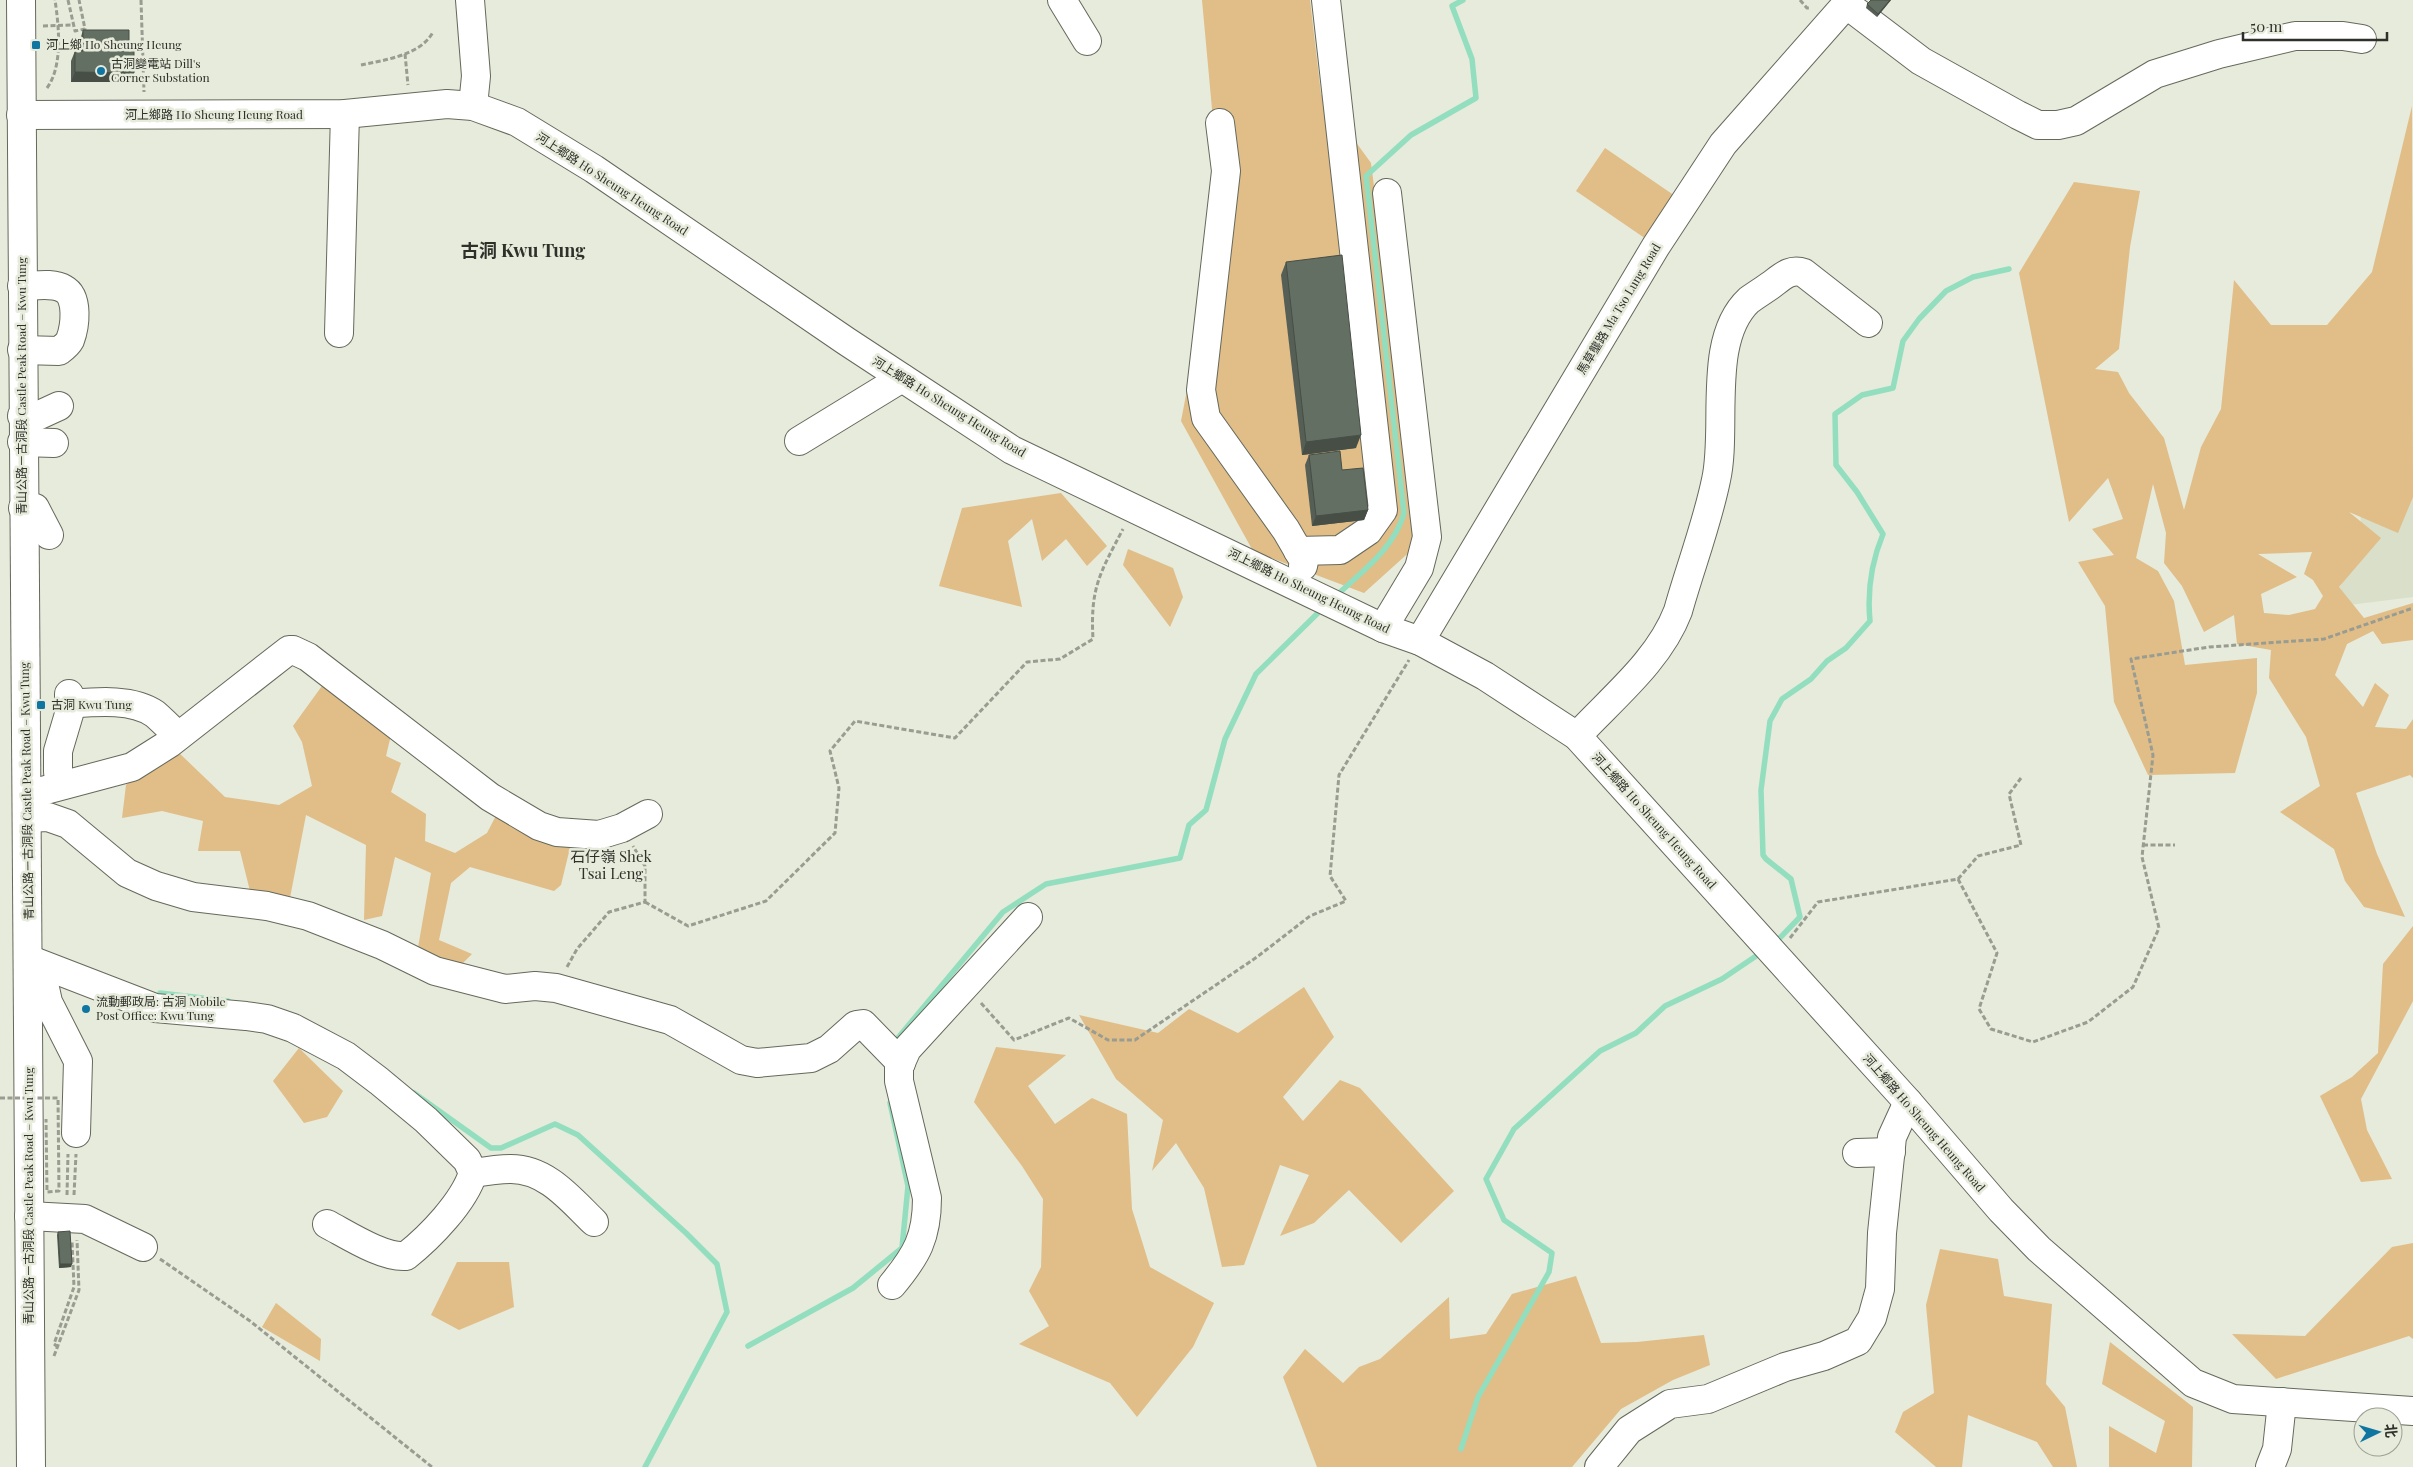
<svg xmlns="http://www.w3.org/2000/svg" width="2413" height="1467" font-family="'Playfair Display','Noto Sans SC',serif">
<rect width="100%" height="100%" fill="#e6ebdb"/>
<path fill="#d9dfc9" d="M2413,445v152l-88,11 34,-49 3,-74z"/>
<g fill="#e1bd88" fill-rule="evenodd">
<path d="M1202,0h108l11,94 50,69 45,348 -1,36 -51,46 -111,-42 -72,-130 16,-83 22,-153z"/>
<path d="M2412,106l1,391 -15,36 -49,-21 32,26 -42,49 25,31 49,-15v37l-31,4 -9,-13 -26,13 -12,31 28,32 12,-24 14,12 -14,32 31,2 7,-10v59l-3,-3 -54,18 21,61 28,63 -41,-10 -19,-26 -11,-32 -54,-37 40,-26 -14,-49 -37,-59 2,-28 -34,-6 -3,-29 -30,17 -22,-46 -18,-23 2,-30 -13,-49 -17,74 22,13 16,30 11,64 72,-7v35l-22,80 -87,2 -34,-73 -9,-96 -27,-44 36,-7 -22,-26 31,-10 -15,-41 -39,44 -50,-249 55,-91 66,9 -10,56 -11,102 -24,20 23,3 11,21 35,45 20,72 17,-63 20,-38 13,-129 37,45h56l45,-53zM2312,552l-8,22 9,6 10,16 -8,13 -26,6 -25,-2 -3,-19 36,-17 -39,-23z"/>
<path d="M1605,148l73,50 -29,43 -73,-50z"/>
<path d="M1061,493l46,53 -20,20 -21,-27 -24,22 -10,-42 -24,22 14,66 -83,-21 23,-78z"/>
<path d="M1128,549l45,19 10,29 -13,30 -47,-62z"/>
<path d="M327,679l69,35 -10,42 15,7 -10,29 35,22 -1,27 30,12 32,-20 16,-31 73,21 -15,62 -7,6 -84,-24 -19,16 -12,57 33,14 -16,16 -40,-11 15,-86 -36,-16 -13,59 -18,4 2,-75 -60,-30 -17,88 -38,-8 -11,-44h-42l5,-30 -41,-10 -40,7 4,-33 34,-31 16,-4 49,47 54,8 33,-19 -10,-44 -9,-16z"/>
<path d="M2413,926v75l-52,98 6,31 25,49 -31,3 -41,-86 32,-19 26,-24 5,-89z"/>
<path d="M1304,987l30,50 -51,60 20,24 37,-41 20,8 94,103 -53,52 -52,-53 -35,33 -34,13 29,-61 -29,-10 -36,100 -22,2 -18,-79 -28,-45 -24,28 11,-51 -47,-41 -37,-64 79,18 31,-24 49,24z"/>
<path d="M996,1047l70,8 -38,31 27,38 37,-26 35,16 5,95 18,58 64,36 -21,44 -56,70 -27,-34 -91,-39 30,-18 -20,-35 12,-24 2,-68 -21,-33 -48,-64z"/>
<path d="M299,1048l44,43 -16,26 -23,6 -31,-42z"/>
<path d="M2413,1243v96l-4,-3 -133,43 -44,-45 73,2 87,-89z"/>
<path d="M1940,1249l58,10 6,37 48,8 -6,80 19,23 12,60h-24l-16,-25 -69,-27 -6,52h-26l-41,-35 8,-20 31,-19 -8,-88z"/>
<path d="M457,1262h52l5,45 -55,23 -28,-15z"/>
<path d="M1576,1276l25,67 36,-1 67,-7 6,30 -37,15 -52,29 -49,58h-255l-34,-90 22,-28 38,34 16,-16 21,-8 69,-62 1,42 36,-5 26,-40z"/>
<path d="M276,1303l45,36 -1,22 -58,-34z"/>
<path d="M2110,1342l83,65 -1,60h-83v-41l47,27 9,-32 -63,-37z"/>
</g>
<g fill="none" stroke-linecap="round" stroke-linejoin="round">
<g stroke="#93debf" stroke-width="5.5">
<path d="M1335,597c26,-25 59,-48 69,-84l-38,-337 45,-41 65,-37 -4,-39 -20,-53 11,-6"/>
<path d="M1774,944l26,-27 -9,-38 -25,-20 -3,-4 -2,-65 9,-69 12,-22 29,-20 16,-18 19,-13 24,-27c-3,-31 1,-58 13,-87l-26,-42 -21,-27 -1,-51 27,-19 31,-7 10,-47 16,-22 27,-28 27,-14 36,-8"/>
<path d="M160,993l68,8"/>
<path d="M892,1045l111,-133 43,-28 134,-26 9,-33 17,-15 19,-71 31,-65 67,-66"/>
<path d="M414,1093l77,55h10l54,-24 23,11 108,98 31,31 10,48 -82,155"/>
<path d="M748,1346l105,-58 49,-40 6,-62 -18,-83"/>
<path d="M1461,1449l17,-52 71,-125 3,-19 -48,-33 -18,-41 28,-50 86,-78 36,-18 29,-27 57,-27 40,-27"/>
</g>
<defs>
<g id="minor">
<path d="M470,0l6,76 -3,30"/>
<path d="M1062,0l25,41"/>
<path d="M1846,4l75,57 97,54 20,10h20l18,-4 79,-47 64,-20 76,-18h48l19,3"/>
<path d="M21,115l324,-1 102,-10 26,2 44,16 77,47 252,172 166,109 371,178 37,13 65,35 92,60 331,366 93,108 38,39 154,134 40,16 180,12"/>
<path d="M1220,123l6,48 -25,219 5,28 80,112 18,31 -1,5"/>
<path d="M22,286c12,0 31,-4 42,3 15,8 11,38 6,51 -2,4 -7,8 -11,11l-37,-1"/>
<path d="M339,333l6,-219"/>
<path d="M22,416l13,1 24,-11"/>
<path d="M799,441l103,-63"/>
<path d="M22,442l32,1"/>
<path d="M23,508h12l14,27"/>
<path d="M1298,551l42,-1 28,-19 15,-21 -57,-510"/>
<path d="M1383,628l36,-60 8,-31 -40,-344"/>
<path d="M1420,641l236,-395 67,-102 127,-144"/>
<path d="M69,704c26,-2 63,-6 86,10 8,7 16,15 23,22"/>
<path d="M1577,736c35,-38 82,-75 101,-125 12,-43 29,-87 38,-131 12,-52 -10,-140 33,-180 7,-5 15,-10 22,-15 11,-8 19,-17 33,-12l64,50"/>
<path d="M58,772v-21l11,-37v-20"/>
<path d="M27,795l105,-28 38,-24 119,-93h4l15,7 182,140 49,29 18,6 42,3 23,-7 26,-14"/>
<path d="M27,818l21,-1 20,7 59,49 29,13 37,11 74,9 41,10 74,29 53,26 70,18 30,-3 21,2 114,32 71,40 16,3 54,-5 18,-9 27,-24 7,-1 38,39"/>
<path d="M28,959l127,49 91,8 21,3 26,9 53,28 33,25 47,39 41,40 6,13c-9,29 -43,64 -67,83 -23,2 -58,-21 -79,-32"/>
<path d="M40,965l8,37 30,59 -2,72"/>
<path d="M1857,1153l34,-1"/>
<path d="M473,1173c13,-2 26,-4 38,-4 36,0 60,31 83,53"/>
<path d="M29,1216l56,3 58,28"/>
<path d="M892,1285c25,-30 35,-48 35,-87l-28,-117v-14l8,-18 121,-132"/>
<path d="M1599,1467l30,-37 41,-26 38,-5 77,-32 39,-11 34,-15 14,-23 8,-29 2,-56 10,-96 16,-35"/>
<path d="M2270,1467l7,-18 5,-47"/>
</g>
<path id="major" d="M21,0l10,1467"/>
</defs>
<use href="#minor" stroke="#65695b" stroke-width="30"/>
<use href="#major" stroke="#65695b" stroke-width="30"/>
<g stroke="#999c91" stroke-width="3" stroke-dasharray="5 2.5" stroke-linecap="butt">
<path d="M68,0l7,31 10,-2 -6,-29"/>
<path d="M141,0l3,92"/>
<path d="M1800,0l7,8h4"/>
<path d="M43,26l28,-1"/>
<path d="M405,54l3,31"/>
<path d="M361,65c24,-5 60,-10 72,-33"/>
<path d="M47,88c16,-22 12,-61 8,-88"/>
<path d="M2143,845h32"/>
<path d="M1958,879l20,-23 43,-11 -12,-51 12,-16"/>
<path d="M645,902l43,24 78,-25 69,-68 4,-45 -9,-37 25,-30 100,17 72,-76 33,-3 33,-20c-3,-51 7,-66 30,-110"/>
<path d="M1790,938l28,-36 140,-23 39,74 -18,56 12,20 42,13 55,-20 45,-35 26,-59 -17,-71 11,-102 -22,-96 78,-12 115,-8 89,-31"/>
<path d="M567,967l10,-18 32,-37 36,-10v-36l-12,-20"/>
<path d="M981,1003l33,37 55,-22 39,22h27l122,-83 53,-41 36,-15 -16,-25 9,-101 70,-115"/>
<path d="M67,1195l1,-41"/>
<path d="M74,1195l2,-41"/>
<path d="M160,1259l90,62 182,146"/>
<path d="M58,1347l-4,-3 20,-57 -2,-46"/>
<path d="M54,1356l25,-66 -2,-50"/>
</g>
<use href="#minor" stroke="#fff" stroke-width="28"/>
<use href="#major" stroke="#fff" stroke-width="28"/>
<path stroke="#999c91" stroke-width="3" stroke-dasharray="5 2.5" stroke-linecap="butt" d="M0,1098h58l1,93 -12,1 -1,-73"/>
</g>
<g fill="#565f55">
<path d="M1871,0h20l-14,17 -11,-9 1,-4z"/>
<path d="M83,30l46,20 5,23 -4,9h-59v-21l4,-10h4l1,-11z"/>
<path d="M1286,262l70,186 -54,7 -21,-180z"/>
<path d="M1309,455l33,15 26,40 -4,10 -52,6 -7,-61z"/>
<path d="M58,1232l13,35 -12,1 -2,-33z"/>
</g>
<g fill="#464e45">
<path d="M1890,0h1l-14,17 1,-3z"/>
<path d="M75,72l59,1 -4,9h-59z"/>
<path d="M1361,435l-5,13 -54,7 4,-13z"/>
<path d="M1368,510l-4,10 -52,6 4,-10z"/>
<path d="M60,1264h12l-1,3 -12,1z"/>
</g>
<g fill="#646f63" stroke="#464e45">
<path d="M1871,0h19l-12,14 -11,-10z"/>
<path d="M83,30h46v20h5v23l-59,-1v-21h8z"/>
<path d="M1342,255l19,180 -55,7 -20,-180z"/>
<path d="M1340,451l2,19 21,-2 5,42 -52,6 -7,-61z"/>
<path d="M70,1231l2,33h-12l-2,-32z"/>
</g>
<g fill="#0f76a2" stroke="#e6ebdb" stroke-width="2">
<rect x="31" y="40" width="10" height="10" rx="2.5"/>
<circle cx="101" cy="71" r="5"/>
<rect x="36" y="700" width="10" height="10" rx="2.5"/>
<circle cx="86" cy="1009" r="5"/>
</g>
<g text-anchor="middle" stroke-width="5" stroke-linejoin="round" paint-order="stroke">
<g font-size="12" fill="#2e302a" stroke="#e6ebdb" text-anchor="start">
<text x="46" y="49">河上鄉 Ho Sheung Heung</text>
<text x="111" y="68">古洞變電站 Dill's<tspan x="111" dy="14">Corner Substation</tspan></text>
<text x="51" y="709">古洞 Kwu Tung</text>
<text x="96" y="1006">流動郵政局: 古洞 Mobile<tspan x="96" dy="14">Post Office: Kwu Tung</tspan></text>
</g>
<g font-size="12" fill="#2e302a" stroke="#e6ebdb">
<text x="214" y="119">河上鄉路 Ho Sheung Heung Road</text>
<text transform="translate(612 184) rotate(33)" y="4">河上鄉路 Ho Sheung Heung Road</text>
<text transform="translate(1619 309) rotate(-59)" y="4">馬草壟路 Ma Tso Lung Road</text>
<text transform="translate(22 386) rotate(-90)" y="4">青山公路－古洞段 Castle Peak Road – Kwu Tung</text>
<text transform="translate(949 407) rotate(32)" y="4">河上鄉路 Ho Sheung Heung Road</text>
<text transform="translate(1309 591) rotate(26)" y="4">河上鄉路 Ho Sheung Heung Road</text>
<text transform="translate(27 791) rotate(-91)" y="4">青山公路－古洞段 Castle Peak Road – Kwu Tung</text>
<text transform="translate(1654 821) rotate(48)" y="4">河上鄉路 Ho Sheung Heung Road</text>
<text transform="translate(1924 1123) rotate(49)" y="4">河上鄉路 Ho Sheung Heung Road</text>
<text transform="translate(29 1196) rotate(-90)" y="4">青山公路－古洞段 Castle Peak Road – Kwu Tung</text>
</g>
<g font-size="15" fill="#2e302a" stroke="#e6ebdb">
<text x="611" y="862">石仔嶺 Shek<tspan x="611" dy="17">Tsai Leng</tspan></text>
</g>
<g font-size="18" font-weight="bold" fill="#2e302a" stroke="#e6ebdb">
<text x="523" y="257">古洞 Kwu Tung</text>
</g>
</g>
<g transform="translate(2378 1432) rotate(85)"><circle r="24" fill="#e6ebdb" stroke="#9ca094"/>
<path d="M0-4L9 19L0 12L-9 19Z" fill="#0f76a2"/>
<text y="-8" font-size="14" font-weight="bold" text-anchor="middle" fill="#2e302a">北</text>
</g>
<path d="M2243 32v8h144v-8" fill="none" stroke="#2e302a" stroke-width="2.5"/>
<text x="2250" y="32" font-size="15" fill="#2e302a" stroke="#e6ebdb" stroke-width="4" paint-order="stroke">50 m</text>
</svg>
